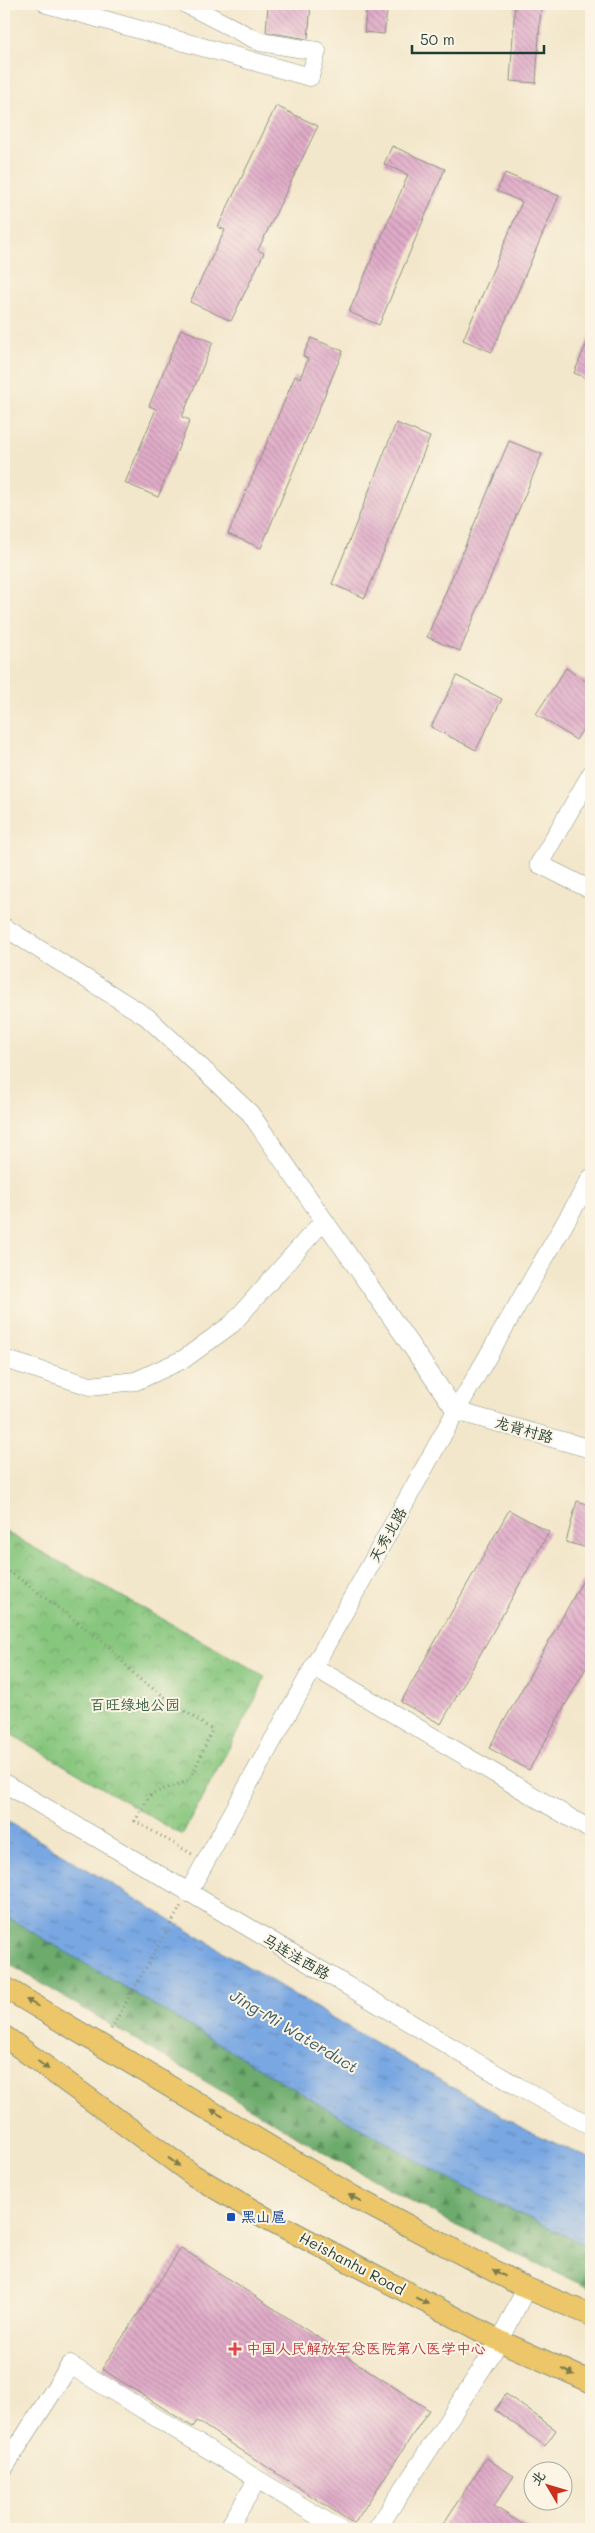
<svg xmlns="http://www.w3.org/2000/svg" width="595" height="2533" font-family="Mali,'LXGW WenKai TC',sans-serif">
<defs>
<pattern id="forest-firs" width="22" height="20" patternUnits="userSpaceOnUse" patternTransform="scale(1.25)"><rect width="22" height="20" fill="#6cab6c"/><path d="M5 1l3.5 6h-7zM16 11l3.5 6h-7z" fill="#588c5a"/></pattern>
<pattern id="park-crowns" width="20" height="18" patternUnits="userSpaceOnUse" patternTransform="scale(1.25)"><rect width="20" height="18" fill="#86c67d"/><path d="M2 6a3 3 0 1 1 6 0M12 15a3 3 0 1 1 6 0" fill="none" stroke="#6da267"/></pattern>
<pattern id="water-ripples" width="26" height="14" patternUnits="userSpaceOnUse" patternTransform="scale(1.25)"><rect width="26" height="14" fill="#79a7e2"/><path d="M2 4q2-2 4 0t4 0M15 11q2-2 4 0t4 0" fill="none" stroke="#6389b8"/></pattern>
<pattern id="building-back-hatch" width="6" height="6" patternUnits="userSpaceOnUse" patternTransform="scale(1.25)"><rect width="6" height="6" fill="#e1acc9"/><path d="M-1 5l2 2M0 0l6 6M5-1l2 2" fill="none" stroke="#b68da4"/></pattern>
</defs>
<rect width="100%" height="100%" fill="#fcf5e5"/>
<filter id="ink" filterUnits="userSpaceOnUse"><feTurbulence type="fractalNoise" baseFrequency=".02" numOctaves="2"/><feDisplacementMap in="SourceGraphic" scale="10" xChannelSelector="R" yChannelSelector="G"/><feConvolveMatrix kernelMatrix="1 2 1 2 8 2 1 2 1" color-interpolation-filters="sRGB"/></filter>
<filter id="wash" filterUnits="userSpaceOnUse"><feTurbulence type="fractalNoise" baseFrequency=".0096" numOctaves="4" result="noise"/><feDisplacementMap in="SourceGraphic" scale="20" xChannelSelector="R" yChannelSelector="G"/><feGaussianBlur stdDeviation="1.12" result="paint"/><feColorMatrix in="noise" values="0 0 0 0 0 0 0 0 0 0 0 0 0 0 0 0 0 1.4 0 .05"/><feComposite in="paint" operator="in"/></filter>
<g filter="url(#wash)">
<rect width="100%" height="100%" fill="#f3e7cb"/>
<path fill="url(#forest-firs)" stroke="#467450" d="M4,1915l337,202 123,70 127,61v41l-136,-64 -130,-72 -321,-192z"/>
<path fill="url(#park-crowns)" stroke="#528258" d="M4,1531l261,145 -7,18 -76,141 -178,-105z"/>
<path fill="url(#water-ripples)" stroke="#4c728b" d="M4,1819l337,204 189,109 61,27v89l-127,-61 -123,-70 -337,-202z"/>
<g id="blocks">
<g fill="url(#building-back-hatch)">
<path d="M268,4h43l-3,35 -42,-7z"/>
<path d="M367,4h21l-4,30 -20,-2z"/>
<path d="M515,4h26l-5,79 -26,-2z"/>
<path d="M276,106l42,20 -60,124 6,3 -33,68 -41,-19 35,-72 -7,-3z"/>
<path d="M392,146l53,23 -66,156 -30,-13 59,-137 -24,-11z"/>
<path d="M505,173l54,23 -67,156 -29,-12 59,-138 -25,-11z"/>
<path d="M181,329l32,13 -31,75 8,3 -32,77 -33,-14 31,-74 -7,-3z"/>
<path d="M591,333v47l-17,-7z"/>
<path d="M311,338l32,13 -82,197 -33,-14 67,-158 5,2 8,-19 -5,-3z"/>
<path d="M396,423l34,14 -65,161 -33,-14z"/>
<path d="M509,441l33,13 -82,197 -33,-14z"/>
<path d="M566,668l25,17v31l-15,24 -40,-26z"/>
<path d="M457,676l45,23 -26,51 -45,-23z"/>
<path d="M577,1501l14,4v44l-25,-7z"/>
<path d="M509,1510l40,22 -108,192 -40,-22z"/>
<path d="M582,1582l9,5v72l-62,111 -40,-22z"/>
<path d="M181,2248l248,162 -75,114 -157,-103 -4,6 -91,-58z"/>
<path d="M506,2394l50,36 -11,16 -50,-36z"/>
<path d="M486,2458l28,18 -20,30 36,23h-90z"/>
</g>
</g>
</g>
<g filter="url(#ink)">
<use href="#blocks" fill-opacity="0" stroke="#899280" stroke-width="1"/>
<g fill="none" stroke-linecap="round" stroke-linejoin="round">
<defs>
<g id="minor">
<path d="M47,4l263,73 7,-26 -57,-9 -74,-38"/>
<path d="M591,774l-52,90 52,26"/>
<path d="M4,927l143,90 103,96 206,298 135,38"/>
<path d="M4,1359l86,27 46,-5 48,-22 48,-35 92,-104"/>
<path d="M314,1667l277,163"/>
<path d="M4,1783l513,303 74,40"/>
<path d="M188,1893l268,-482 135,-233"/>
<path d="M4,2468l66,-103 269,164"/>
<path d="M228,2529l29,-49"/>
<path d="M377,2529l123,-188 26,-53"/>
</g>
<g id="major">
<path d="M4,1987l350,210 172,91 65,27"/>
<path d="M4,2036l189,139 73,43 234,123 91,41"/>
</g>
</defs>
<use href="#minor" stroke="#899280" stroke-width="19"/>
<use href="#major" stroke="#899280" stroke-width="23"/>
<g stroke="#899280" stroke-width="3" stroke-dasharray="1 4" stroke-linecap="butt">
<path d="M4,1571l9,3 92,69 33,35 74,52 -22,50 -39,14 -16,27 57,33"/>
<path d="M111,2029l70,-123"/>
</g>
<use href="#minor" stroke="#fff" stroke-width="18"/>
<use href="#major" stroke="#ecc669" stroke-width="21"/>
</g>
<defs><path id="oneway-solid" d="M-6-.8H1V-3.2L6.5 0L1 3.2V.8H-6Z" transform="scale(1.25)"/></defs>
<g fill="#7b7b4c">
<use href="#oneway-solid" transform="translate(32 2003) rotate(-150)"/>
<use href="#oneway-solid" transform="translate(43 2065) rotate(37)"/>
<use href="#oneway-solid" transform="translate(217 2113) rotate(-149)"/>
<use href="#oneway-solid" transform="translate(174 2162) rotate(36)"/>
<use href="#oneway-solid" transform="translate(355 2198) rotate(-151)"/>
<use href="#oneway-solid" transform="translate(499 2273) rotate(-152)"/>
<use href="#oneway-solid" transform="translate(422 2301) rotate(28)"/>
<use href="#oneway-solid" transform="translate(568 2372) rotate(24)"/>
</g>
</g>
<rect fill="#1a4fb4" stroke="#fcf5e5" stroke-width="2" x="226" y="2212" width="10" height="10" rx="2.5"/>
<path fill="#e0444e" stroke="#fcf5e5" stroke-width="2" d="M232.5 2341.5h5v5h5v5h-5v5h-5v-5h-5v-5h5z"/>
<g text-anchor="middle" stroke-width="4" stroke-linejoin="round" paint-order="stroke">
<g font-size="15" fill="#1f3d34" stroke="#fcf5e5">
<text transform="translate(524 1430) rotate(16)" y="5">龙背村路</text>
<text transform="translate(388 1535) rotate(-61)" y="5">天秀北路</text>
<text transform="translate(296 1957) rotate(30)" y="5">马连洼西路</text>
<text transform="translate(352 2264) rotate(28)" y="5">Heishanhu Road</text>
</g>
<g font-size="15" fill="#395f46" stroke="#fcf5e5">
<text x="135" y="1710">百旺绿地公园</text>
</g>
<g font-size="15" fill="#164399" stroke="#fcf5e5" text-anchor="start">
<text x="241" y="2222">黑山扈</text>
</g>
<g font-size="15" fill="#be3a42" stroke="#fcf5e5" text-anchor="start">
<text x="246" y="2354">中国人民解放军总医院第八医学中心</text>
</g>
<g font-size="16" font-style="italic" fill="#3a5d68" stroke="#fcf5e5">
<text transform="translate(294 2031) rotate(31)" y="6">Jing-Mi Waterduct</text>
</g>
</g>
<rect width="595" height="2533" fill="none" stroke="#fcf5e5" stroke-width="20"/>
<g transform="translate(548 2486) rotate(308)"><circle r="24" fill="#fcf5e5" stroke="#a4ab9e"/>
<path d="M0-4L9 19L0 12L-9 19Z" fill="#c8321e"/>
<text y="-8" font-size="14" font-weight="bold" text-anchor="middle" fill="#1f3d34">北</text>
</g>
<path d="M412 45v8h132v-8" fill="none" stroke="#1f3d34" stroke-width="2.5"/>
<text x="420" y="45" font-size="15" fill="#1f3d34" stroke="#fcf5e5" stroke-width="4" paint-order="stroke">50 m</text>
</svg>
